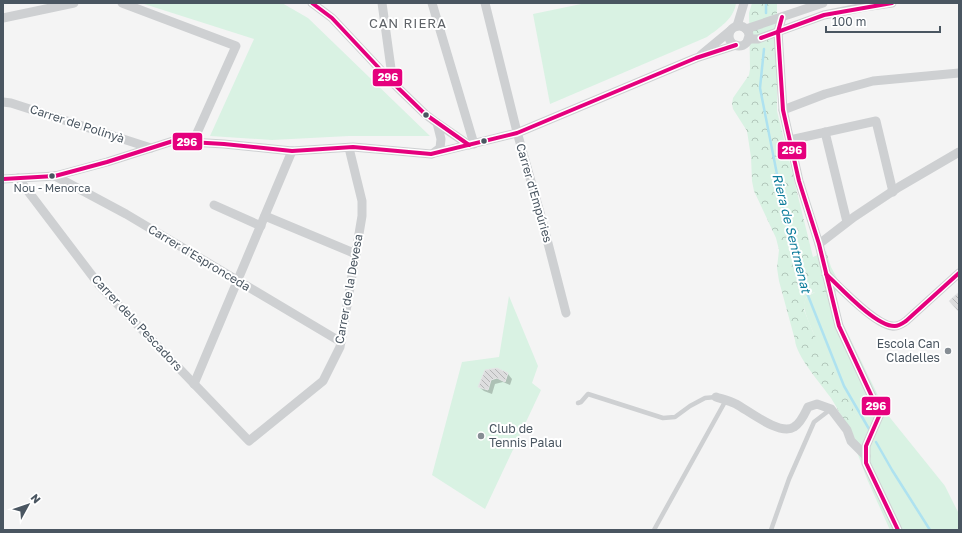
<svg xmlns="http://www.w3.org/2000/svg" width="962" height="533" font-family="'Golos Text',sans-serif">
<defs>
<pattern id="forest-crowns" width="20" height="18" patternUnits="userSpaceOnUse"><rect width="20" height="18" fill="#d9f2e3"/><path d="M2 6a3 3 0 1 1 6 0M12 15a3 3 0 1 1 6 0" fill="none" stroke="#b2c7bb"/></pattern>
<pattern id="building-back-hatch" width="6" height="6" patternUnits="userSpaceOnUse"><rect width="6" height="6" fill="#ddddde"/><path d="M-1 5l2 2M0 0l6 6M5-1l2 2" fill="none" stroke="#b5b6b7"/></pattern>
</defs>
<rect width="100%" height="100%" fill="#f4f4f4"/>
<g fill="#d9f2e3">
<path d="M141,3h141l26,15 122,118h-81l-77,4 -62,-4 44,-97z"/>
<path d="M586,3h150c-2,16 -17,25 -29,34l-157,67 -17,-90z"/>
<path d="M815,292h9l5,3 58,119 58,72 14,28v16h-69l-23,-51 -20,-54 9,-10c-10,-15 -53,-97 -52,-110 0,-7 6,-10 11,-13z"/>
<path d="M509,296l29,70 -6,17 9,7 -56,119 -53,-34 30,-113 37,-5z"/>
</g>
<path fill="url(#forest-crowns)" d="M752,3h25v108l36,146 13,-6 5,16 9,17 -5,10 -6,1 -5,-3h-9l-5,2 -4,4 -2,6v6l9,22 43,83 1,7 -4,4 -6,-1c-6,-8 -10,-18 -16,-27 -10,-14 -35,-42 -36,-58l-16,-59 -2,-13 2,-18 -3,-12 -22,-47 -2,-10 -1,-24 -4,-26 -14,-22 -1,-5 1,-6 16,-23 1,-6 -1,-56z"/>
<path fill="#0003" d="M497,369l11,5 4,5 -2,6 -7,-3 -8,2 -3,10 -8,-3 -5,-4z"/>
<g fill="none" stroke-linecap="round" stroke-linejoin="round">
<g stroke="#aee2f0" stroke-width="2.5">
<path d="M766,13v-10"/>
<path d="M764,49l-4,39 26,132 19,68 39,98 25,43"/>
<path d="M876,442l16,28 38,60"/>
</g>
</g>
<g fill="url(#building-back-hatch)" stroke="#e5e6e7">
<path d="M959,292v20l-10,-11z"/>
<path d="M497,368l11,5 -3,9 -8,-4 -6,2 -3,10 -10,-3 7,-17z"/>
</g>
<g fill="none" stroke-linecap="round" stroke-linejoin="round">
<g stroke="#ced0d2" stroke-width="4.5">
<path d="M578,403l3,-1 7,-8 75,24 12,-1 15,-11 15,-8 11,-1"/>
<path d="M654,530l72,-130"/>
<path d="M771,530l18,-51 25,-57 17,-13"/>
</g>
<g stroke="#ced0d2" stroke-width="9">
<path d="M122,3l114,43 -43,96"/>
<path d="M312,3l20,15 61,65 32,31 12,9 32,22"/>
<path d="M382,3l11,80"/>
<path d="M432,3l42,141"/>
<path d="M485,3l32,129 25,88 24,93"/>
<path d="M782,17l-4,15 5,78 16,71 20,63 20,82 41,88 -14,32v17l32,67"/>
<path d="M3,18l71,-15"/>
<path d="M737,26l7,-23"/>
<circle cx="739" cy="36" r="10"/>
<path d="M746,29l77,-26"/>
<path d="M748,39h10l66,-24 40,-8 28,-4"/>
<path d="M701,55l29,-24"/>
<path d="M3,102l8,1 140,45"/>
<path d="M783,110l42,-16 48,-13 86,-8"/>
<path d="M825,132l22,90"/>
<path d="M790,140l86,-19 17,71"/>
<path d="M432,154l8,-6 1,-9 -4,-16"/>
<path d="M55,176l71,38 215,128"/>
<path d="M18,178l82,108 149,155 74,-60 17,-34 22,-131v-15l-13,-53"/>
<path d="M3,179l52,-3 52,-14 66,-21 51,3 68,7 61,-4 78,7 86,-21 179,-75 40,-13"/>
<path d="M214,205l47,21"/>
<path d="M265,216l91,38"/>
<path d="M819,244l35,-27 45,-30 60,-35"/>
<path d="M827,275c12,12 49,50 65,51 5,1 10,-2 14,-5l53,-48"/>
<path d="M194,384l98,-233"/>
<path d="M716,397c6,2 14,4 20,7 13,7 44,32 58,23 7,-4 11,-14 14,-20l9,-3 14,5 16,21 4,11 15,15"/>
</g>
<defs>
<g id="bus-1">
<path d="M312,3l20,15 61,65 32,31 44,31"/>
<path d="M782,17l-4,15 5,78 16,71 20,63 20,82 41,88 -14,32v17l32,67"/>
<path d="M761,38l63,-23 68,-12"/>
<path d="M3,179l52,-3 52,-14 66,-21 51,3 68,7 61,-4 78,7 86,-21 179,-75 40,-13"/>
<path d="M826,274c14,13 50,53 69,52 4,0 8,-3 11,-5l53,-48"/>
</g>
</defs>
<use href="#bus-1" stroke="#fff" stroke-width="7"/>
<use href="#bus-1" stroke="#e5007d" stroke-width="4"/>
</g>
<g fill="#4a5661" stroke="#fff" stroke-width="1.5">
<circle cx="426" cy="115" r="3.5"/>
<circle cx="484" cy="141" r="3.5"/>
<circle cx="52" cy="176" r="3.5"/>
</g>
<g fill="#868d94" stroke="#fff" stroke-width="1.5">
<circle cx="948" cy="351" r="4"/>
<circle cx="481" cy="436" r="4"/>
</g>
<g text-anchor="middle" stroke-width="4" stroke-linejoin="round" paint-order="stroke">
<g font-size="11" fill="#4a5661" stroke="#fff">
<text x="52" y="192">Nou - Menorca</text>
</g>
<g font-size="12" fill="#4a5661" stroke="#fff">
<text transform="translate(77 124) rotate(18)" y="4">Carrer de Polinyà</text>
<text transform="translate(534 193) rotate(74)" y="4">Carrer d'Empúries</text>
<text transform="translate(199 258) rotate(31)" y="4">Carrer d'Espronceda</text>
<text transform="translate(349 289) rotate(-80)" y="4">Carrer de la Devesa</text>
<text transform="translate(137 323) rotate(47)" y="4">Carrer dels Pescadors</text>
</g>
<g font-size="12" fill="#4a5661" stroke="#fff" text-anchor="end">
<text x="940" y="348">Escola Can<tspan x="940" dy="14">Cladelles</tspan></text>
<text x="489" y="433" text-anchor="start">Club de<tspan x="489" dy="14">Tennis Palau</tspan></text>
</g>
<g font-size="13" letter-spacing="1" fill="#5f6368" stroke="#fff">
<text x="408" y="28">CAN RIERA</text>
</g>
<g font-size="13" font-style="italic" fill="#0c7c9b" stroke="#fff">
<text transform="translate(792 233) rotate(76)" y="5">Riera de Sentmenat</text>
</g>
</g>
<g stroke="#fff" stroke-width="1.5">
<rect x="372" y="68" width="31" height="19" rx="4" fill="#e5007d"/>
<rect x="172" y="132" width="31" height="19" rx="4" fill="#e5007d"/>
<rect x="777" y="141" width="30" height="19" rx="4" fill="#e5007d"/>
<rect x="861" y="396" width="30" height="20" rx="4" fill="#e5007d"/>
</g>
<g font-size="11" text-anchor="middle" font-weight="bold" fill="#fff">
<text x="388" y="81">296</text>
<text x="187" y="146">296</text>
<text x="792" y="154">296</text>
<text x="876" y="410">296</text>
</g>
<rect width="962" height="533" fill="none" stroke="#4a5661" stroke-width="8"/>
<g transform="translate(28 505) rotate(50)" stroke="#ffffff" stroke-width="3" paint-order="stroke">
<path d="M0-3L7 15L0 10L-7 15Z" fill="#4a5661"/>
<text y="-6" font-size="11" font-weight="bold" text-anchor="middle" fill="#4a5661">N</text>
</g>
<path d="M826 26v6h114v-6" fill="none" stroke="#4a5661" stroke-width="2"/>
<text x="832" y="26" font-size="12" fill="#4a5661" stroke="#ffffff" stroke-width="3" paint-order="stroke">100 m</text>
</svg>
